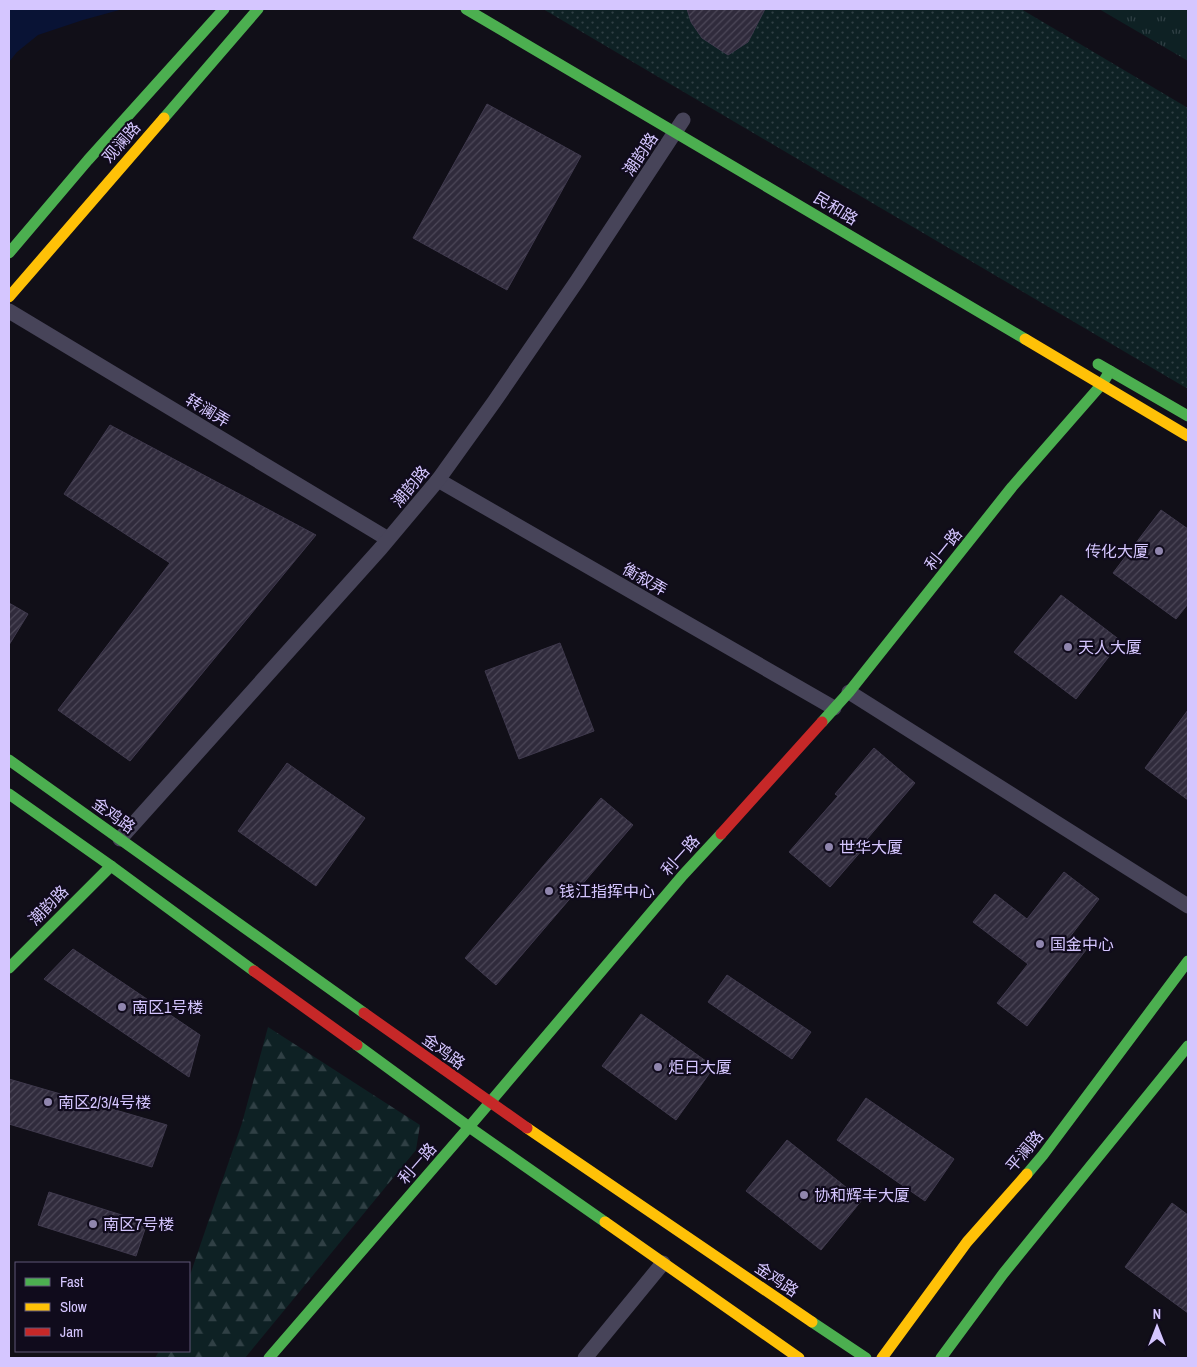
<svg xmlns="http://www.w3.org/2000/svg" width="1197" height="1367" font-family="'Archivo Narrow','Noto Sans SC',sans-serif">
<defs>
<pattern id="grass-dots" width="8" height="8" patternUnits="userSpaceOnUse" patternTransform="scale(1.25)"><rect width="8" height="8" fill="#0e2124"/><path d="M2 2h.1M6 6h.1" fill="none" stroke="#304045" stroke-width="1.8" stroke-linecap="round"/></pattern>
<pattern id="forest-firs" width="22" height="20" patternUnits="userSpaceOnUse" patternTransform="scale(1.25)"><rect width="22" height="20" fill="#0e2124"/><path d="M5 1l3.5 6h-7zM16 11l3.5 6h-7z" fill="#304045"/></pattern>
<pattern id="park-tufts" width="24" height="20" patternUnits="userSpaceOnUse" patternTransform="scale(1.25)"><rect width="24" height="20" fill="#0e2124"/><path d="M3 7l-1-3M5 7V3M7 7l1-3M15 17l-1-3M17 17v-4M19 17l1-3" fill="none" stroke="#304045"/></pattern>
<pattern id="building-hatch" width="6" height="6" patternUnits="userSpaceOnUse" patternTransform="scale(1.25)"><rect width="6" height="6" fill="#302b3c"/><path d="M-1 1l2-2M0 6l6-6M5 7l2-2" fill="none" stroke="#4d4859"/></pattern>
</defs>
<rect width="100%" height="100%" fill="#110f18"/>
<path fill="url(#grass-dots)" d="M543,9h478l167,99v281z"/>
<path fill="url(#forest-firs)" d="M268,1027l152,98 -4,25 -171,208h-90l4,-7h30v-73l53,-155z"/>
<path fill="url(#park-tufts)" d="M1099,9h89v52z"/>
<path fill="#091335" d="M9,9h114l-40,11 -45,15 -21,17 -8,10z"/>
<g fill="url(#building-hatch)" stroke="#3f394d">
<path d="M687,9h78l-17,33 -20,13 -26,-17 -11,-16z"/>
<path d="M487,104l94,52 -74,134 -94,-52z"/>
<path d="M110,425l206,110 -186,226 -72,-51 112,-147 -106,-69z"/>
<path d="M1161,510l27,19v75l-12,15 -63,-46z"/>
<path d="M1061,595l60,46 -45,58 -62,-47z"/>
<path d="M9,603l19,11 -19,31z"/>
<path d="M560,643l34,88 -75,28 -34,-88z"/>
<path d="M1188,710v90l-43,-32z"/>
<path d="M874,748l41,35 -48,56 2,3 -39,45 -41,-35 49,-56 -3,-2z"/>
<path d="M287,763l78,55 -49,68 -78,-55z"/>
<path d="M601,798l32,27 -137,160 -31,-27z"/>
<path d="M1064,872l35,27 -30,39 17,12 -59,76 -30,-23 31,-39 -55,-42 22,-28 32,25z"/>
<path d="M73,949l127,86 -11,42 -145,-98z"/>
<path d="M727,975l84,57 -19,27 -84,-57z"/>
<path d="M641,1014l73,53 -38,53 -74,-54z"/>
<path d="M9,1079l158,46 -15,42 -143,-43z"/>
<path d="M866,1098l88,61 -29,42 -88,-61z"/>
<path d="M787,1140l75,60 -41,50 -75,-59z"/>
<path d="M49,1192l98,31 -11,33 -98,-31z"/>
<path d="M1172,1203l16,12v98l-63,-46z"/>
</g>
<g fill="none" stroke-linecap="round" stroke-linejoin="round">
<g stroke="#474459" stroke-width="15">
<path d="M9,311l379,228"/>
<path d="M438,480l396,228"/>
<path d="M849,692l339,214"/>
<path d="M120,839l261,-291 57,-68 56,-78 83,-121 106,-161"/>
<path d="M585,1358l78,-95"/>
</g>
<g stroke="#4caf50" stroke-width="11">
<path d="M466,9l559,330"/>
<path d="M164,118l94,-109"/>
<path d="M9,253l79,-93 136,-151"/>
<path d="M1098,364l90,52"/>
<path d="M822,722l27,-30 163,-205 90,-103 8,-13"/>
<path d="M9,760l355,253"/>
<path d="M9,794l102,72 143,105"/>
<path d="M9,968l102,-102"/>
<path d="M357,1045l112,82 136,95"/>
<path d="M1027,1174l16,-19 145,-194"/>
<path d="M812,1322l54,36"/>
<path d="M269,1358l200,-231 214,-252 38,-41"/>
<path d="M941,1358l62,-84 185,-228"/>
</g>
<g stroke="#ffc107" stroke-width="11">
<path d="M9,297l155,-179"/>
<path d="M1025,339l163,97"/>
<path d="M527,1128l285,194"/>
<path d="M605,1222l194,136"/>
<path d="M882,1358l85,-116 60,-68"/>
</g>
<g stroke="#c62828" stroke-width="11">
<path d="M721,834l101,-112"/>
<path d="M254,971l103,74"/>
<path d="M364,1013l163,115"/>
</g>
</g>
<g fill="#9086ae" stroke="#100b1c" stroke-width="2">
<circle cx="1159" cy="551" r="5"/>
<circle cx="1068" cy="647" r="5"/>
<circle cx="829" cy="847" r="5"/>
<circle cx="549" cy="891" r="5"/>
<circle cx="1040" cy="944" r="5"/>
<circle cx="122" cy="1007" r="5"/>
<circle cx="658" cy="1067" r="5"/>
<circle cx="48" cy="1102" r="5"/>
<circle cx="804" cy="1195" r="5"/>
<circle cx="93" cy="1224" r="5"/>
</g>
<g text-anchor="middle" stroke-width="4.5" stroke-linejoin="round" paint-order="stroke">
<g font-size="16" fill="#d5c6ff" stroke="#100b1c">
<text transform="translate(121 142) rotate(-49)" y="6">观澜路</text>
<text transform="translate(640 154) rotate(-56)" y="6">潮韵路</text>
<text transform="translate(836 208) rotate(31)" y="6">民和路</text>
<text transform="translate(208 410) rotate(31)" y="6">转澜弄</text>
<text transform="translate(410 486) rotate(-50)" y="6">潮韵路</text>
<text transform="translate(943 549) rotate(-51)" y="6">利一路</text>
<text transform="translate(645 579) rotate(30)" y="6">衡叙弄</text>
<text transform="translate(114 815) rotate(36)" y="6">金鸡路</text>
<text transform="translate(680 855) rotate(-48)" y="6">利一路</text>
<text transform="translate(48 905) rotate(-45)" y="6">潮韵路</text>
<text transform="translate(444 1051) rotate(36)" y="6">金鸡路</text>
<text transform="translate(1024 1151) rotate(-50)" y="6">平澜路</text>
<text transform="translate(417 1163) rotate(-49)" y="6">利一路</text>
<text transform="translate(777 1279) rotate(34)" y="6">金鸡路</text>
</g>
<g font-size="16" fill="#d5c6ff" stroke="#100b1c" text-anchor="start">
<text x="1149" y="557" text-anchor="end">传化大厦</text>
<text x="1078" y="653">天人大厦</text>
<text x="839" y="853">世华大厦</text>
<text x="559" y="897">钱江指挥中心</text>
<text x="1050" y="950">国金中心</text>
<text x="132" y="1013">南区1号楼</text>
<text x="668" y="1073">炬日大厦</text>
<text x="58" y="1108">南区2/3/4号楼</text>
<text x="814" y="1201">协和辉丰大厦</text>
<text x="103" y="1230">南区7号楼</text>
</g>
</g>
<rect width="1197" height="1367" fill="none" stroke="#d5c6ff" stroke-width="20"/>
<rect x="15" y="1262" width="175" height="90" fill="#100b1c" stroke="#5f5677"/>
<rect x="25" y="1278" width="25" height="8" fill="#4caf50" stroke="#5f5677"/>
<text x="60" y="1287" font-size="15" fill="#d5c6ff">Fast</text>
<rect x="25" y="1303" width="25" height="8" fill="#ffc107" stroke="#5f5677"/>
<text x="60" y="1312" font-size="15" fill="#d5c6ff">Slow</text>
<rect x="25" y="1328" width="25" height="8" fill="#c62828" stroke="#5f5677"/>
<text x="60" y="1337" font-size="15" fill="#d5c6ff">Jam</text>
<g transform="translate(1157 1327)" stroke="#100b1c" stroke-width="4" paint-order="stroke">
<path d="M0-4L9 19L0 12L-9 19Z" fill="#d5c6ff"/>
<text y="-8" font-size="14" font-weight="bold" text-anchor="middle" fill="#d5c6ff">N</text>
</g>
</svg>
